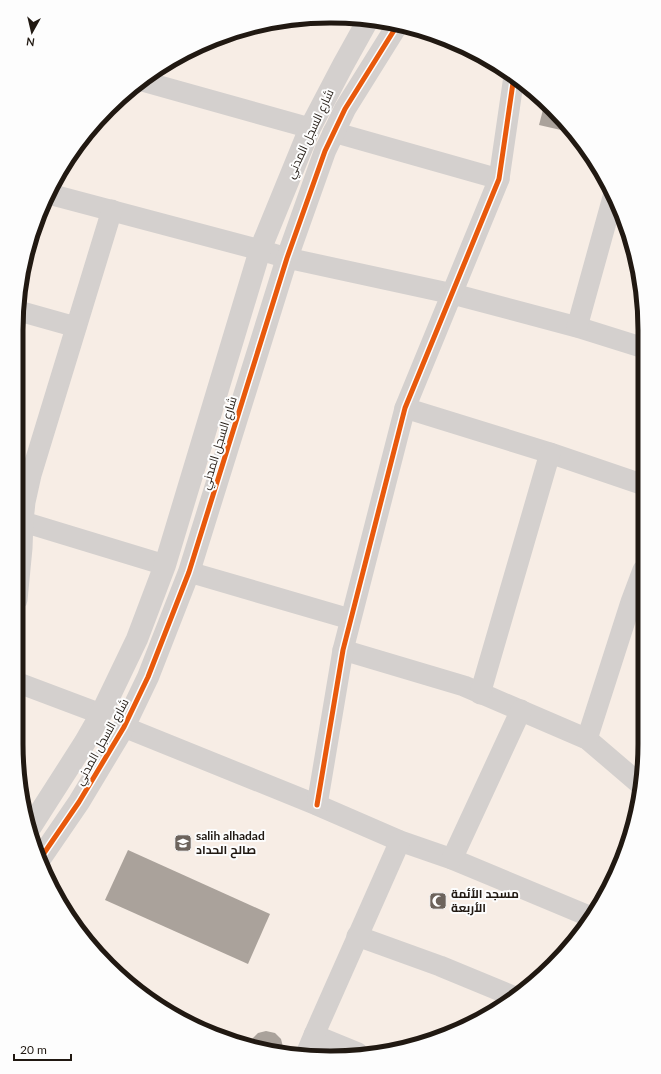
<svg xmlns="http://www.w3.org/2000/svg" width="661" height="1074" font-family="Lato,Cairo,sans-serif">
<rect width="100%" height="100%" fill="#f7ede5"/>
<g fill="#aaa29b">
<path d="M545,102l22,21 7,10 -35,-8z"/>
<path d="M128,850l142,64 -22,50 -143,-64z"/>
<path d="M266,1031l9,2 6,6 2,8v3l-33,-5 2,-6 6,-6z"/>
</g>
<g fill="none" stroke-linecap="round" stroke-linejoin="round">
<g stroke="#d4d0ce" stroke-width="21">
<path d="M142,81l168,47"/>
<path d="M333,132l166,47"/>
<path d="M49,194l211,56 27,8 166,36 124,33 67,21"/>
<path d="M19,311l57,16"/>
<path d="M577,327l36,-130"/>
<path d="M405,408l145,45 94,32"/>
<path d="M17,520l148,45"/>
<path d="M189,572l161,47"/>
<path d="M17,600l5,-52 1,-27 2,-19 6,-27 81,-265"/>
<path d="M343,650l121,36 123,53 55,47"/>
<path d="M16,682l85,32"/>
<path d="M480,694l70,-241"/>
<path d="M124,727l193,78 83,36 52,18 139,58"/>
<path d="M587,739l44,-137 12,-32"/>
<path d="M317,805l26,-155 62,-242 94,-229 15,-103"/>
<path d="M452,859l69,-149"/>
<path d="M357,936l83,30 75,31"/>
<path d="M314,1035l44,18"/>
<path d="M306,1054l8,-19 86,-194"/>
</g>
<g stroke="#d4d0ce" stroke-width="22">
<path d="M30,828l55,-86 16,-28 36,-75 28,-74 95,-315 50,-122 33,-63 25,-45"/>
<path d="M40,859l39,-57 45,-75 24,-50 41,-105 98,-314 38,-107 20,-42 53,-85"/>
</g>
<defs>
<g id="cycleway">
<path d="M317,805l26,-155 62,-242 94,-229 15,-103"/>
<path d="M40,859l39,-57 45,-75 24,-50 41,-105 98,-314 38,-107 20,-42 53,-85"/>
</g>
</defs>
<use href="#cycleway" stroke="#fdfdfd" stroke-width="8"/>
<use href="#cycleway" stroke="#e8590c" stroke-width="5"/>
</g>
<defs>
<symbol id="school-square" viewBox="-11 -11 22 22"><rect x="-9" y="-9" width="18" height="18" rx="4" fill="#6c635c" stroke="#fdfdfd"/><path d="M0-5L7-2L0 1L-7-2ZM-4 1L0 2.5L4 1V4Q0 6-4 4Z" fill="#fff"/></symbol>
<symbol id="mosque-square" viewBox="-11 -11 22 22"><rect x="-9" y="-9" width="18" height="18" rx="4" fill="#6c635c" stroke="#fdfdfd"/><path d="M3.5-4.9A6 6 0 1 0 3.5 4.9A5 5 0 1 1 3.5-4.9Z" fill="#fff"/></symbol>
</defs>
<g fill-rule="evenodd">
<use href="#school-square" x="173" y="833" width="20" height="20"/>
<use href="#mosque-square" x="428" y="891" width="20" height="20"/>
</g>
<g text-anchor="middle" stroke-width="4" stroke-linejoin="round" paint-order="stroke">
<g font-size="12" fill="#211912" stroke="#fdfdfd">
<text transform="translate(310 134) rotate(-65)" y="4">شارع السجل المدني</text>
<text transform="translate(219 443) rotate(-73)" y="4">شارع السجل المدني</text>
<text transform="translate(102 742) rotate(-61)" y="4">شارع السجل المدني</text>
</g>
<g font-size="12" font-weight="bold" fill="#211912" stroke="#fdfdfd" text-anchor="start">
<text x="196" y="840">salih alhadad<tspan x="196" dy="14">صالح الحداد</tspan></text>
<text x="451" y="898">مسجد الأئمة<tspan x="451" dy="14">الأربعة</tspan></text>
</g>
</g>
<path d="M0 0H661V1074H0ZM330 23H331A307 307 0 0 1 638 330V744A307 307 0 0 1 331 1051H330A307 307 0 0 1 23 744V330A307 307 0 0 1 330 23Z" fill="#fdfdfd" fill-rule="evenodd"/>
<path fill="none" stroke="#211912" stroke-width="5" d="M330 23H331A307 307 0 0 1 638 330V744A307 307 0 0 1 331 1051H330A307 307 0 0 1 23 744V330A307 307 0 0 1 330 23Z"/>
<g transform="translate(32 32) rotate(188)" stroke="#fdfdfd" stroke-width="3" paint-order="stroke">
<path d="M0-3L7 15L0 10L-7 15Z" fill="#211912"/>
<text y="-6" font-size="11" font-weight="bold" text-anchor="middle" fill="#211912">N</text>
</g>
<path d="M14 1054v6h57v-6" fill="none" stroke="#211912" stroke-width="2"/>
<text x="20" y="1054" font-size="12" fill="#211912" stroke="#fdfdfd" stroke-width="3" paint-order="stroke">20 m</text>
</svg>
